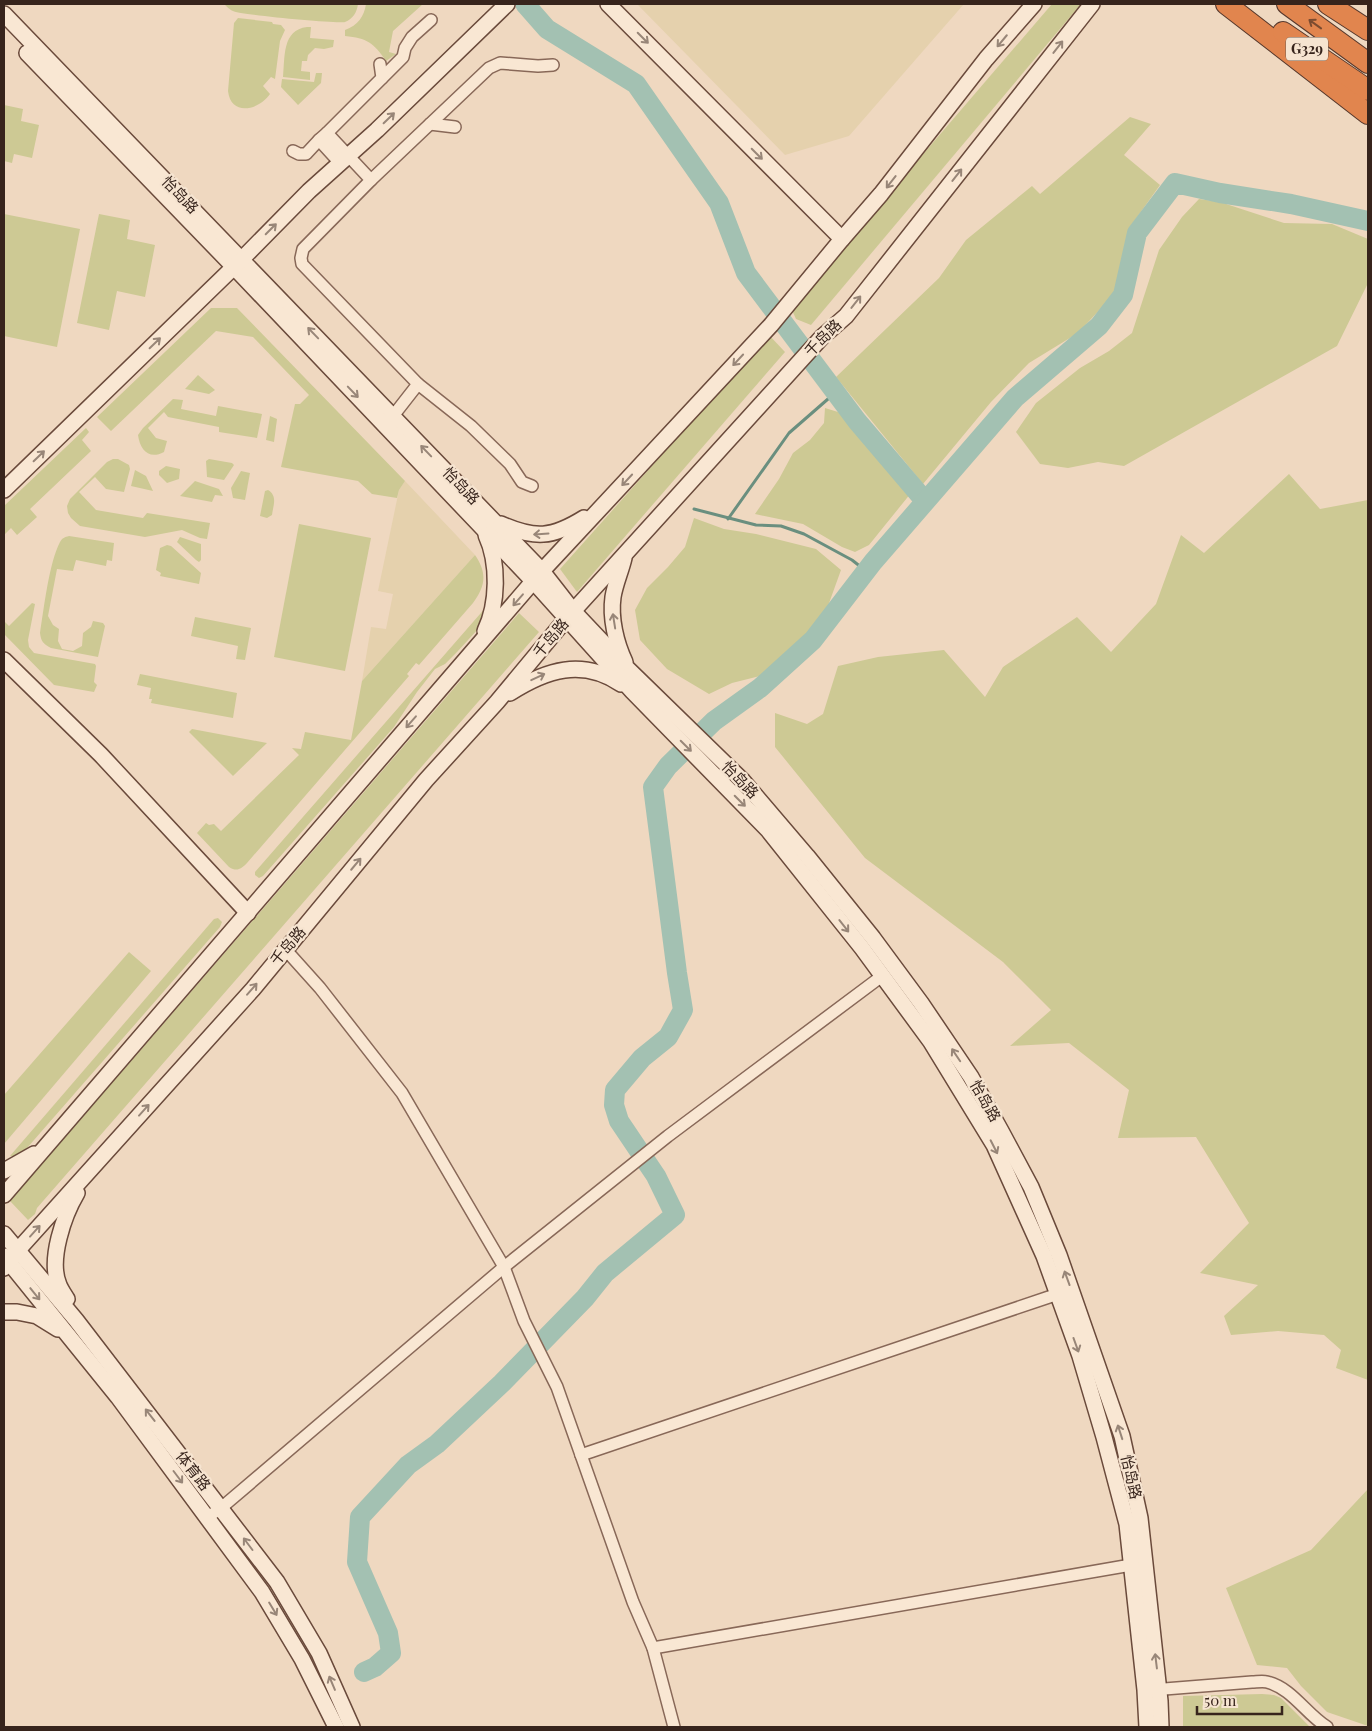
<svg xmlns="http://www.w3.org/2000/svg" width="1372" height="1731" font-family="'Playfair Display','Noto Sans SC',serif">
<rect width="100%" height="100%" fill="#efd8c0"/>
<g fill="#e5d1ad">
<path d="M637,4h327l-115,132 -64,19z"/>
<path d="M405,481l70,74 -113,126 9,-54 15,2 7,-35 -15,-3 21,-101z"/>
</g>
<g fill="#cdc994">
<path d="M224,4h134c-1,8 -5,15 -13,18 -8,2 -104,-7 -112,-11 -3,-1 -7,-5 -9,-7z"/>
<path d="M366,4h57l-30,27 -4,21 7,2 -10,7c-12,-18 -19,-23 -41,-25v-6c13,-5 19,-13 21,-26z"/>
<path d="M1052,4h29l-270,321 -15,-6 -5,-11z"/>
<path d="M238,18l34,4 1,2 8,1 4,5 -5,11 -5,38 -4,-2 -8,9 7,8c-11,16 -39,23 -42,-3l6,-68z"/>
<path d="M307,27h4l-1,11 24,2 -1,7 -9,2 -9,-1 -7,7 -1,6h-5l-1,10 9,1v8l-27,-3c2,-20 -1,-47 24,-50z"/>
<path d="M316,73h6l-1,10 -23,22 -17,-18 1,-8 32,3z"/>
<path d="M4,105l19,4 -2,12 18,4 -7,33 -18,-4 -2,9 -8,-2z"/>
<path d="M1130,117l21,7 -27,31 36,30 -30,42 -12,63 -40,43 -49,30 -38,39 -68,82 -87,-107 103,-99 27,-38 66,-54 8,8z"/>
<path d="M1199,199l21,3 64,21 48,1 36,15v44l-31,63 -213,120 -26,-4 -30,6 -28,-4 -24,-32 20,-29 44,-35 29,-17 23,-18 27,-83 23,-33z"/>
<path d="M4,214l76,15 -23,118 -53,-11z"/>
<path d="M99,214l31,6 -3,19 28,6 -10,52 -28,-6 -8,39 -32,-7z"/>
<path d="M211,308h26l168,173 -6,9 -2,8 -25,-4 -14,-13 -77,-14 14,-63h5l9,-9 -56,-58 -37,-6 -105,100 -14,-14z"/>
<path d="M769,335l16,17 -208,240 -17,-23z"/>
<path d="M198,375l17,15 -6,4 -24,-5z"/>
<path d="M173,399l10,1 -2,9 35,7 2,-10 44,8 -5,24 -38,-6v-5l-51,-10 -4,-5 -16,16 8,10 11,3 -3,11c-15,8 -24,-2 -26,-17l5,-7z"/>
<path d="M825,408l13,4 10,8 63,73 -42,52 -14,7 -13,-5 -39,-23 -48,-10 24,-35 14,-26 17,-13 14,-17z"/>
<path d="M270,416l7,3 -3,23 -8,-2z"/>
<path d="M86,428l3,4 -7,8 9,11 -61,58 7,8 -20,18 -6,-7 -7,7v-29z"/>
<path d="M113,459h5l11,6 1,4 -6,23 -18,-3 -11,-12 -16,15 17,18 47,8 4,-5 63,10 -3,16 -7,-1 -18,-8 -37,7 -65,-11 -9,-8 -3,-5 -1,-7 3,-7 37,-37z"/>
<path d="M209,459l23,4 2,2 -10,15 -17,-3 -1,-16z"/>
<path d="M166,466l14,3 -1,10 -12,4 -8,-8v-4z"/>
<path d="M135,470l11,6 7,15 -22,-5z"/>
<path d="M241,471l9,2 -5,27 -12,-2 -2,-10z"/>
<path d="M1289,474l31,35 48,-9v880l-32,-12 5,-18 -17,-15 -46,-4 -47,4 -7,-19 34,-31 -58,-12 49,-50 -53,-86 -78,1 11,-48 -60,-47 -59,3 41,-36 -48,-48 -138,-104 -90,-111v-34l32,11 16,-10 15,-48 40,-9 66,-7 41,47 18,-30 74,-50 34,35 45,-48 25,-69 23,18z"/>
<path d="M195,481l24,8 4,7 -8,-1 -3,7 -32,-6z"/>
<path d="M268,490c10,6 5,16 4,25l-5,3 -7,-2 5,-25z"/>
<path d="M694,518l30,11 32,5 60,15 25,21 -17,47 -32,35 -32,24 -28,7 -23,11 -42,-25 -27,-29 -5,-30 12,-22 21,-21 17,-20z"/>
<path d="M299,524l72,14 -26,133 -71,-14z"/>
<path d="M69,536l45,7 -2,18 -5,-1 -1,6 -30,-6 -3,11 -16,-2 -9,47 5,9 6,4 -1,12 4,8 11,2 9,-5 1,-13 8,-6 2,-6 10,2 2,3 -7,31 -47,-9c-8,-4 -10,-7 -11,-15 4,-25 9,-70 20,-91 2,-4 5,-5 9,-6z"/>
<path d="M180,537l21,7v16l-2,2 -3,-2 -19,-18z"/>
<path d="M167,545l4,1 30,27 -2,11 -39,-8 1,-3 -5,-3 4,-22z"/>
<path d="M475,555c12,18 11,30 -2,48l-54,62 -3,-2 -9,11 2,2 -162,187c-6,6 -10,9 -18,4l-32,-34 9,-10 3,2 5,-1 7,7 78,-76 -7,-7 9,1 4,-17 46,8 11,-59z"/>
<path d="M32,603l3,1 -7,36 1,7 5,6 61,11 1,2 -2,16 3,3 -3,7 -40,-7 -50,-51v-13l5,5z"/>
<path d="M487,606l-8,22 -22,24 -12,12 -10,5 -18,23 -23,35 -131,149 -4,2 -4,-3v-3z"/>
<path d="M519,613l20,19 -502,576 -2,6 -7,6 -18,-19z"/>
<path d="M195,617l56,11 -6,32 -9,-1 2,-13 -47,-10z"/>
<path d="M140,674l97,19 -4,25 -82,-15 1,-4h-3l2,-11 -14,-3z"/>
<path d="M192,729l75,14 -34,33 -44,-44z"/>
<path d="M218,918l4,4 -2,5 -193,221 -11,8h-6l204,-237z"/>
<path d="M129,952l22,19 -147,173v-49z"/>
<path d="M1368,1489v237l-41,-14 -26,-26 -14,-18 -30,-3 -31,-77 85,-38z"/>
<path d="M1262,1694l12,1 7,3 29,29h-127v-31z"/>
</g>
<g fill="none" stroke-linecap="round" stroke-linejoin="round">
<g stroke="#6a8f7f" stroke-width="3">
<path d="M694,509l62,16 25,1 23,8 48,26 14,11"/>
<path d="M728,519l61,-86 47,-41"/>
</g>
<g stroke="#a3c1b2" stroke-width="20">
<path d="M525,4l22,25 89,55 83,119 27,70 111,148 68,80"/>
<path d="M364,1672l11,-5 16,-14 -3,-20 -31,-71 3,-45 48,-52 29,-21 65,-61 83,-85 20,-25 70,-58 -19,-39 -37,-55 -5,-16 1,-15 27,-32 26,-21 15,-27 -6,-37 -24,-186 15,-21 46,-45 46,-33 53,-48 60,-78 142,-164 84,-72 24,-31 14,-62 38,-50 45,10 71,11 77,17"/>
</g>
<defs>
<g id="street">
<path d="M382,78l21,-21 2,-9 7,-11 19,-17"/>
<path d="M430,124l25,3"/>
<path d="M327,133l55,-55 -2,-14"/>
<path d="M293,151l6,3h7l13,-14"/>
<path d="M340,163l-21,-23 8,-7 44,47 -68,69 -2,9 1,6 116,120"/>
<path d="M371,180l118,-112 11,-5 38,3 15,-1"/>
<path d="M393,416l25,-32 53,42 39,38 12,18 10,4"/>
<path d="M285,949l35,39 82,105 102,174 20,54 33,66 76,215 20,46 21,79"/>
<path d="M581,1455l477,-161"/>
<path d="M208,1517l13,-9 283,-241 164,-131 214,-160"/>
<path d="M653,1648l478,-83"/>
<path d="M1152,1690l100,-8c4,0 11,-1 15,0 25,6 39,32 60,45"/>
</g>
<g id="secondary">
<path d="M608,4l234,235"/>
<path d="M4,14l538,557 32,41 53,56 116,113 64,75 66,82 48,65 50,74 30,54 30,56 28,68 63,181 18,82 20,183 1,26"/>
<path d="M27,53l207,214 300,315 98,109 136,139 94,118 69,94 63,103 50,111 36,100 24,81 23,87 18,166 2,37"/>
<path d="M4,490l238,-231 67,-68 68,-61 130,-126"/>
<path d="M501,524c34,15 51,14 83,-6"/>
<path d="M624,558c-3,13 -9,26 -11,39 -3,21 3,46 12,65"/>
<path d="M485,631c13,-27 14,-68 1,-96"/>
<path d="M4,660l97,95 147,158"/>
<path d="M510,693c36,-23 72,-35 111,-9"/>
<path d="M4,1171l30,-17"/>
<path d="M4,1195l538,-624 229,-246 71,-86 39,-45 105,-135 48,-55"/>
<path d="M4,1234l72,86 201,262 42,71 33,74"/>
<path d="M4,1256l114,141 144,195 40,67 34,68"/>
<path d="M4,1268l14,-18 235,-261 173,-209 71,-78 69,-83 256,-282 24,-21 246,-312"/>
<path d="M67,1299c-3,-5 -6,-9 -8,-14 -11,-25 5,-70 18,-92"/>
<path d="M4,1312h13l20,4 21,13"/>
</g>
<g id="highway">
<path d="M1226,4l142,110"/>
<path d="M1287,4l81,59"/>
<path d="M1328,4l40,26"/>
<path d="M1283,32l85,58"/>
</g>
</defs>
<use href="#street" stroke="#886858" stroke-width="14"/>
<use href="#secondary" stroke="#6a4a3b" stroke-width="18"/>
<use href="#highway" stroke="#56382c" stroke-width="22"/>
<use href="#street" stroke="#f9e7d3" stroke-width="11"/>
<use href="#secondary" stroke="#f9e7d3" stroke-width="15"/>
<use href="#highway" stroke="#e1854e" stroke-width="20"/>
</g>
<defs><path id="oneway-shaft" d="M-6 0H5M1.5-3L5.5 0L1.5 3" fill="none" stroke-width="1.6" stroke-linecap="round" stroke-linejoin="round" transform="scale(1.25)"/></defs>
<use stroke="#7b4b30" href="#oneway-shaft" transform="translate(1315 24) rotate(-144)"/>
<g stroke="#988678">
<use href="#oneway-shaft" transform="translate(643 38) rotate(45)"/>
<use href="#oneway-shaft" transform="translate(1002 41) rotate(130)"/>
<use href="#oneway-shaft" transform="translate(1058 47) rotate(-52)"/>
<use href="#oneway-shaft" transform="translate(389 118) rotate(-44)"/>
<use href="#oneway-shaft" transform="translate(757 154) rotate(45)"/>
<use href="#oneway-shaft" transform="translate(957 175) rotate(-52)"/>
<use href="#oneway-shaft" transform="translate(891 182) rotate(128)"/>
<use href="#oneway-shaft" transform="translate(271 229) rotate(-45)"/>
<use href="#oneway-shaft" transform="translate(856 302) rotate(-52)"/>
<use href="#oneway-shaft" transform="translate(313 333) rotate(-134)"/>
<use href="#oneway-shaft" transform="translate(155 343) rotate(-44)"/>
<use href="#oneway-shaft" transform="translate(738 360) rotate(133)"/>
<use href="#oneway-shaft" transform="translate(353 392) rotate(46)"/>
<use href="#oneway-shaft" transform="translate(426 451) rotate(-134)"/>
<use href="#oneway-shaft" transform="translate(39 456) rotate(-44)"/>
<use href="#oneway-shaft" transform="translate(627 480) rotate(133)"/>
<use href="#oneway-shaft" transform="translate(541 534) rotate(176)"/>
<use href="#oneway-shaft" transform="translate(518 600) rotate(131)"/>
<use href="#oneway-shaft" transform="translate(614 621) rotate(-99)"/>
<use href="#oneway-shaft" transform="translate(538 677) rotate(-25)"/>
<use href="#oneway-shaft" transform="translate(411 722) rotate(131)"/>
<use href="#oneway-shaft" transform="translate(686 746) rotate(45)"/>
<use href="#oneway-shaft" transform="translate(740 801) rotate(45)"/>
<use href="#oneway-shaft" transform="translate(356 864) rotate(-50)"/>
<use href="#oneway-shaft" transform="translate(844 926) rotate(52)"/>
<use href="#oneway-shaft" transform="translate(252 989) rotate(-49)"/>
<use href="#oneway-shaft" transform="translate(956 1055) rotate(-124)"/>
<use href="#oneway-shaft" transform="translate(144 1110) rotate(-48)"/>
<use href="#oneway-shaft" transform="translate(994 1147) rotate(63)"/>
<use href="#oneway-shaft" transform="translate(35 1231) rotate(-48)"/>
<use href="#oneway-shaft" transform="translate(1067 1278) rotate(-110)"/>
<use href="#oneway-shaft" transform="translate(35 1294) rotate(51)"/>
<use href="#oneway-shaft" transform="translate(1076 1345) rotate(70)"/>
<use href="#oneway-shaft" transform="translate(150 1415) rotate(-128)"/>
<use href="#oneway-shaft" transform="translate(1120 1432) rotate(-108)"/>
<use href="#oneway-shaft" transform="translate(178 1477) rotate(53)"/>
<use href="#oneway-shaft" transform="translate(248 1544) rotate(-127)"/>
<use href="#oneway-shaft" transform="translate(273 1609) rotate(59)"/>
<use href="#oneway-shaft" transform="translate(1156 1661) rotate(-97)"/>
<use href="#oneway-shaft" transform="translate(332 1683) rotate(-113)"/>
</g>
<g text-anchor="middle" stroke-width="4.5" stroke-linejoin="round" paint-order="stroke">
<rect fill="#f6e4d0" stroke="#705e52" stroke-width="1" x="1286" y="37.5" width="42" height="23" rx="4"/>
<g font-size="14" font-weight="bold" fill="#37241c">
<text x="1307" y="54">G329</text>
</g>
<g font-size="15" fill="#37241c" stroke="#f6e4d0">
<text transform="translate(180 195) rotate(46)" y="5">怡岛路</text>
<text transform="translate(823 338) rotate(-45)" y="5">千岛路</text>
<text transform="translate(461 486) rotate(46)" y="5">怡岛路</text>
<text transform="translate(551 638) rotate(-50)" y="5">千岛路</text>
<text transform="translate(740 780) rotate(46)" y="5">怡岛路</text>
<text transform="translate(288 946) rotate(-50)" y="5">千岛路</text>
<text transform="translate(985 1101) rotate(60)" y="5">怡岛路</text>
<text transform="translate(193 1471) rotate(52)" y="5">体育路</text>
<text transform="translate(1131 1477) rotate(77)" y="5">怡岛路</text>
</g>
</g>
<rect width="1372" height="1731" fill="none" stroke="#37241c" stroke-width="10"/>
<path d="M1197 1706v8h85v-8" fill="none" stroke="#37241c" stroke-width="2.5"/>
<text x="1204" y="1706" font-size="15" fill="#37241c" stroke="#f6e4d0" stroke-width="4" paint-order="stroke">50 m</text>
</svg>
